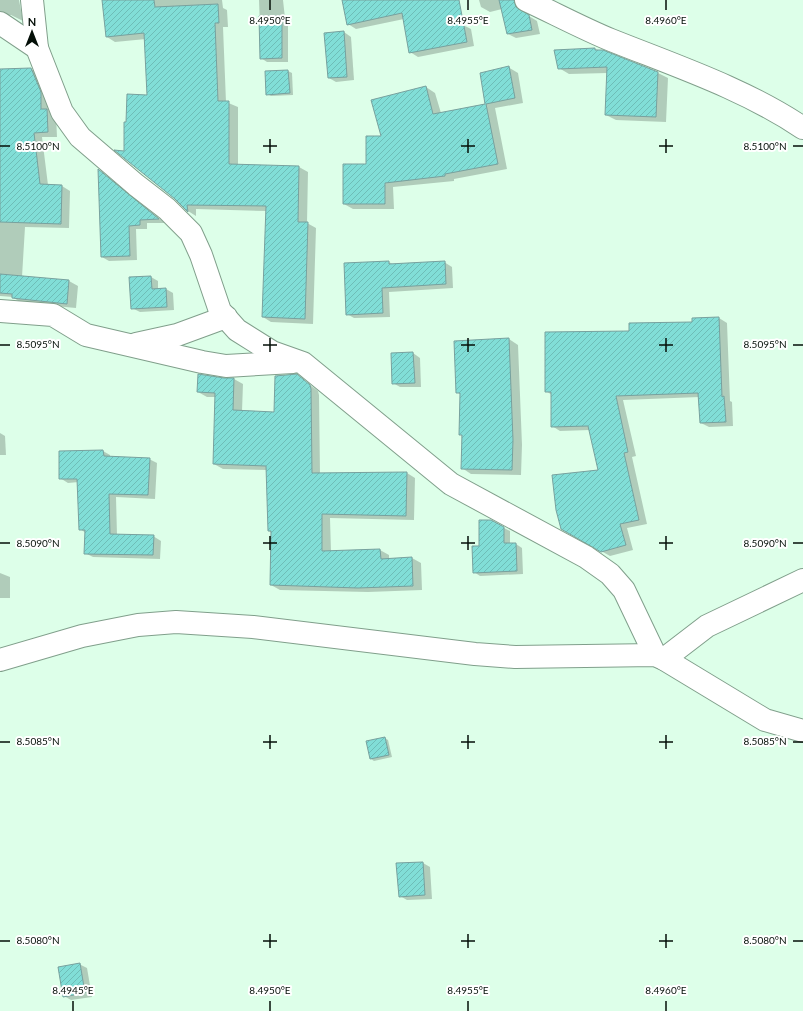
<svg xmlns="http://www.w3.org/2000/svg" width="803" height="1011" font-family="Lato,sans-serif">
<defs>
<pattern id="building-hatch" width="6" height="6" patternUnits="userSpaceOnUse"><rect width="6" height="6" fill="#81ded7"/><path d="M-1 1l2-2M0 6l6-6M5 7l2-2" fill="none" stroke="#6ebdb7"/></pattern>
</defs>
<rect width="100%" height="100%" fill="#ddffe9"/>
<g fill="#0003">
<path d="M0,0h19l4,21 -12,-6 -7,1 -4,4z"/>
<path d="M103,0h119l1,8 4,2 1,17h-5l3,75 12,5v59l61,1 9,5 -1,51 9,5 -3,96 -42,-2 -8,-5 4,-106 -71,-2v7l-8,-5 -63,-59 1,-29 22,-27 -2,-57 -31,3 -8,-5z"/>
<path d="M259,0h24l2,18 3,2v42h-21l-6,-4z"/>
<path d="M343,0h101l19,25 8,4 3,17 -56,11 -8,-5 -6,-33 -48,10 -8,-5z"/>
<path d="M479,0h44l-2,7 3,6 13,8 3,13 -24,4 -8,-4 -6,-25 -12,3 -9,-5z"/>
<path d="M344,32l7,5 3,43 -18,2 -7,-4z"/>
<path d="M595,49l63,24 10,5 -2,44 -50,-2 -10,-5 2,-42 -39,1 -10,-6z"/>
<path d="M508,67l10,6 5,30 -28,5 12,61 -53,10v2l-61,6 1,22h-41l-9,-5 38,-67 44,-50 9,6 6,20 45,-9 -5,-30z"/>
<path d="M31,69l9,5 9,24 1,13 6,4 1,22h-15l6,48 14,1 8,5 -1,37 -44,-1 -3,50 47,4 9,5 -2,22 -55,-5 -8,-6 -13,-1v-226z"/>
<path d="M288,71l4,2 1,22 -22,1 -4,-2 -1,-22z"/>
<path d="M99,170l66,53h-18v6h-11l1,31 -28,1 -7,-4z"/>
<path d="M389,262l5,3 50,-3 8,5 1,21 -64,4 1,25 -36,1 -7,-4 -2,-50z"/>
<path d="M151,277l7,4v8h8l7,4 1,17 -34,2 -8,-4z"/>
<path d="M719,318l8,5 3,78 2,1 1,24 -24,1 -8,-4 -1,-26 -77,3 13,56 -4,1 15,67 -20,4 6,22 -23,6 -48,-27 38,-59 -10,-40 -30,1 -8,-5v-31l-6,-4 84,-59 63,-9v-4z"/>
<path d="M509,339l9,6 4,100 -1,30 -50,-1 -9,-6 -1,-73 -4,-3z"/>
<path d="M413,353l7,5 1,29h-21l-7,-4 -1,-29z"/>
<path d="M297,375l21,16 1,4 1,79 87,-1 8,5 -1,42 -84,-2 1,34 49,-2 9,5v4l23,-1 9,5 1,27 -54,2 -88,-2 -9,-5 1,-52 -3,-2 -1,-61 -45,-1 -9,-5 2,-67h-9l-9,-5 26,-13h10l9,5 -1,27 33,2z"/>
<path d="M0,433l5,3 1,19h-6z"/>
<path d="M103,451l7,4v2l39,2 8,4 -2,36 -39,-2 1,38 36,1 8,5 -1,18 -67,-2 -8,-4 1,-20 -6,-4 -1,-47 -11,1 -8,-5v-26z"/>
<path d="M490,521l20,10v13h6l6,4 1,26 -43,2 -6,-4z"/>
<path d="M0,573l10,4v21h-10z"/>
<path d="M385,738l3,2 4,17 -18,4 -3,-2z"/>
<path d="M423,863l7,4 2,32 -25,1 -7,-4z"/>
<path d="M79,964l8,4 5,29 -21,3 -7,-4z"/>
</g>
<g fill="url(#building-hatch)" stroke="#78a19e">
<path d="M102,0h52l1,7 63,-3 1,19h-4l3,78h11v63l70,2 -1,56h10l-3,97 -43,-2 4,-111 -79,-1 1,7 -13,-13 -61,-49 10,1v-29h2l1,-28 20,1 -3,-62 -38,4z"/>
<path d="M342,0h117l8,42 -58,11 -7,-40 -55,12z"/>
<path d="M499,0h15l2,7 13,8 3,15 -25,4z"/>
<path d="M259,16h23v42l-22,1z"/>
<path d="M344,31l3,46 -19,1 -4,-45z"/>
<path d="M595,48v2h8l55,22 -2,45 -51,-2 2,-48 -49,2 -4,-19z"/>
<path d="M509,66l6,32 -29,6 12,60 -53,10v2l-60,7v21h-42v-40h23v-28h15l-10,-36 55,-14 7,28 52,-10 -5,-31z"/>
<path d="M31,68l10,24v17h6l1,23 -14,1 6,51 22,1 -1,39 -61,-2v-153z"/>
<path d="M288,70l2,23 -24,2 -1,-24z"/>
<path d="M98,169l61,50 -19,1v5l-11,1 1,30 -29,1z"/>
<path d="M389,261v3l56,-3 1,23 -64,4 1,25 -37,2 -2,-52z"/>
<path d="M0,274l69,6 -2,24 -55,-6v-4l-12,-1z"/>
<path d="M151,276l1,13 14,-1 1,19 -36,2 -2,-32z"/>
<path d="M719,317l3,80 2,-1 2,26 -26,1 -2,-30 -82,3 12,56 -4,1 15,67 -19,4 6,21 -25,7 -40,-23 -5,-19 -4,-35 46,-5 -10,-44 -37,1v-35h-6v-60l84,-1v-8l63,-1v-4z"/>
<path d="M509,338l4,102 -1,30 -51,-1 1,-34h-3l1,-42h-4l-2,-52z"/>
<path d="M413,352l2,31 -23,1 -1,-31z"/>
<path d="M198,374l26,4h10l-1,32 41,2 1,-36 22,-2 13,11 1,4 1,84 95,-1 -1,44 -84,-2v37l58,-2 1,10 31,-2 1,29 -55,2 -88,-3 1,-54h-3l-2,-65 -53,-2 2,-71 -18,-1z"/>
<path d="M103,450l1,6 46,2 -2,37 -39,-1 1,40 44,1 -1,20 -69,-1 1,-24h-6l-2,-51h-18v-28z"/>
<path d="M479,520h12l13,7v16h12l1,28 -44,2 -1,-27h7z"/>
<path d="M385,737l4,18 -19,4 -4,-18z"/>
<path d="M423,862l2,33 -26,2 -3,-34z"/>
<path d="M80,963l5,30 -22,4 -5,-30z"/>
</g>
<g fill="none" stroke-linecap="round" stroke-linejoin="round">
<defs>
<g id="minor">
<path d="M32,0l5,48"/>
<path d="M526,0c28,13 56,28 85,40 65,26 134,49 192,88"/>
<path d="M0,23l37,25 25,64 18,25 56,48 31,24 24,24 10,22 19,56 17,19 35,22 31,11 148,121 135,73 24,17 14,16 31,65"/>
<path d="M0,311l53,4 33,20 116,27 24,4 67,-4"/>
<path d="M136,344l41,-9 49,-18"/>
<path d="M664,659l43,-33 96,-46"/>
<path d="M0,660l82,-24 56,-11 38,-3 77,5 222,27 40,3 140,-2 9,4 101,61 38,11"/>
</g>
</defs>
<use href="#minor" stroke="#809f8b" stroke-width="24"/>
<use href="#minor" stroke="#fff" stroke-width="22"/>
</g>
<path fill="none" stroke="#040f08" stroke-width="1.5" d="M270,0v10M468,0v10M666,0v10M270,139v14M468,139v14M666,139v14M0,146h10M263,146h14M461,146h14M659,146h14M793,146h10M270,338v14M468,338v14M666,338v14M0,345h10M263,345h14M461,345h14M659,345h14M793,345h10M270,536v14M468,536v14M666,536v14M0,543h10M263,543h14M461,543h14M659,543h14M793,543h10M270,735v14M468,735v14M666,735v14M0,742h10M263,742h14M461,742h14M659,742h14M793,742h10M270,934v14M468,934v14M666,934v14M0,941h10M263,941h14M461,941h14M659,941h14M793,941h10M73,1001v10M270,1001v10M468,1001v10M666,1001v10"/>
<g font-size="10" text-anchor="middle" fill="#040f08" stroke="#fff" stroke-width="4" stroke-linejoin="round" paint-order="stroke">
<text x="270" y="24">8.4950°E</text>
<text x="468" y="24">8.4955°E</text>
<text x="666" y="24">8.4960°E</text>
<text x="38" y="150">8.5100°N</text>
<text x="765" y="150">8.5100°N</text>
<text x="38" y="348">8.5095°N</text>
<text x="765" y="348">8.5095°N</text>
<text x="38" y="547">8.5090°N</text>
<text x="765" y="547">8.5090°N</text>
<text x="38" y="745">8.5085°N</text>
<text x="765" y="745">8.5085°N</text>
<text x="38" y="944">8.5080°N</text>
<text x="765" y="944">8.5080°N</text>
<text x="73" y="994">8.4945°E</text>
<text x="270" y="994">8.4950°E</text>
<text x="468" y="994">8.4955°E</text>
<text x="666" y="994">8.4960°E</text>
</g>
<g transform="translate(32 32)" stroke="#ffffff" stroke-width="3" paint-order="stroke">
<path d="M0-3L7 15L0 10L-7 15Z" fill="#040f08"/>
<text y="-6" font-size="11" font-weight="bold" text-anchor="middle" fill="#040f08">N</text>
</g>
</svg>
